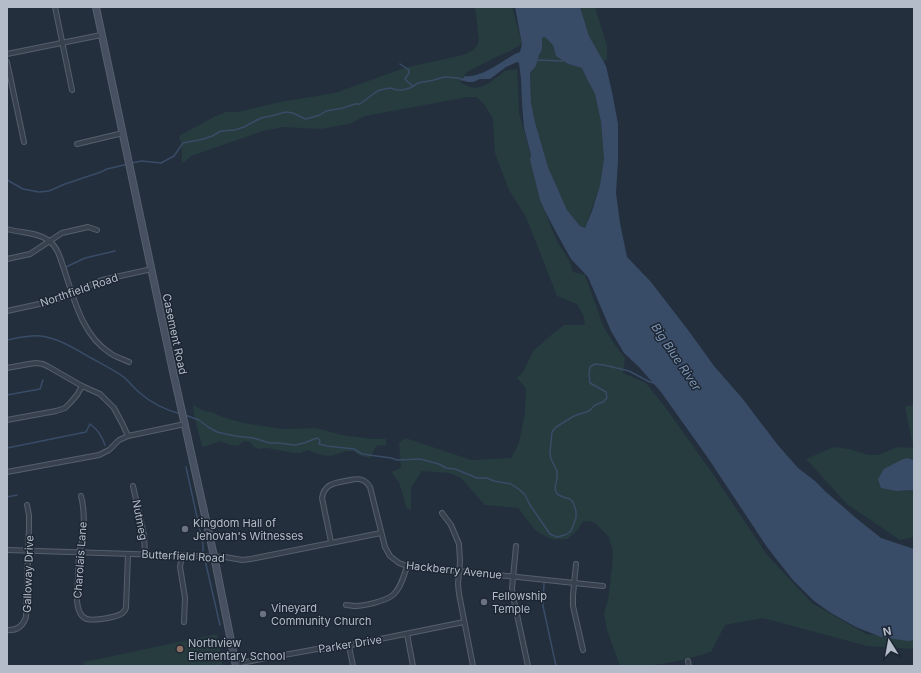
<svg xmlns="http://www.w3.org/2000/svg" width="921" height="673" font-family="Inter,sans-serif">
<rect width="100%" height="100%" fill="#242f3e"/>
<g fill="#263c3f">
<path d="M475,7h37l7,25 3,12 -12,7 -14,6 -25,13 -4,2 -7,10c15,10 24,6 37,-5 2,-1 5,-4 7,-6 4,-1 9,-1 13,-2l1,14 1,30 12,43 -1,4 10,40 17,41 12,19 4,12 12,3 19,53 14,21 7,9 -2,15 23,10 22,28 45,63 54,81 45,48 54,31 48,5v10l-47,-3 -104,-28 -38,7 -14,27c-22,7 -44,12 -66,14 -8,1 -17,0 -25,0l-13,-36 -3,-17 4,-13 4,-33 1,-15 -4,-15 -15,-15 -11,-1 -6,10 -10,8h-16l-15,-8 -18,-23 -33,-3 -24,-27 -12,-5 -27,-2 -11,17v22l-4,-1 -8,-27 -5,-6 -2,-4 4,-2 5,-2 -2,-25 6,-5 66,22 40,-2 8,-15 6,-30 1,-25 -9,-10 6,-6 11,-22 16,-14 14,-11h21l-1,-8 -7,-13 -20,-8 -31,-79 -17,-27 -14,-37 -2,-34 -9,-15 -8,-7h-8l-103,19 -16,8 -29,5 -37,-2 -20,4 -72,25 -9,8v-18l-3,-10 35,-19 12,-5h12l42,-10 55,-9 69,-25 59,-13 10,-5 4,-4 2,-5z"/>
<path d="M580,7h15l12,39v13l-4,3 -14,-26z"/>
<path d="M545,37l8,8 3,11 12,8 14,4 5,11 8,15 6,28 3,37 -4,26 -15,43 -5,-2 -13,-16 -19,-43 -13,-45 -4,-19 -1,-30 6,-7 3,-11 2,-3 1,-4v-10z"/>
<path d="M193,405l11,6 8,1 11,5 20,6 40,6 33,-1 26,7 30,4h14v6l-10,1 -6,12h-1l-10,-3 -6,-4h-6l-16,5 -10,-1 -14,-5 -6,3h-7l-27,-5 -8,1 -5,-2 -4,-5 -6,-1 -6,5 -8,-1 -9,-4 -15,5h-4l-8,-31z"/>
<path d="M914,405v42l-3,-10 -6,-31z"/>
<path d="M834,447l15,2 20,6h9l20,-8 16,1v12l-7,-2 -11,33 18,-1v47l-14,3 -53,-36 -41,-45z"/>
<path d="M217,634l6,32h-139v-4z"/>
</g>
<g fill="#394c67" fill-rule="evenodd">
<path d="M515,7h65l9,29 17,30 6,26 6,32v37l-2,32 4,30 7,34 24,25 37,48 26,36 28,32 35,46 21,24 17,13 11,11 30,26 25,20 33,11v91l-6,1 -27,-4 -25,-10 -25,-14 -17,-12 -22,-22 -25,-32 -59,-89 -47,-66 -22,-25 -15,-14 -13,-22 -23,-54 -17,-18 -15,-27 -11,-21 -5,-11 -10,-40 1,-5 -7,-27 -2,-25 -1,-24 -2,-16 -2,-1 -11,5 -16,12h-10l-7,3h-5l-7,-2 4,-4c16,2 36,-14 50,-22l5,-2 2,-8zM545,37l8,8 3,11 12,8 14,4 5,11 8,15 6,28 3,37 -4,26 -8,26 -7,17 -5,-2 -13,-16 -19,-43 -13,-45 -4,-19 -1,-30 6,-7 3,-11 2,-3 1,-4v-10z"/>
<path d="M907,458l7,2v30l-18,1 -15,-3 -3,-9 6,-10 17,-9z"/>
</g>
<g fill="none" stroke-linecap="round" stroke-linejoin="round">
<g stroke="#394c67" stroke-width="1.5">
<path d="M537,60l26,1"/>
<path d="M400,64l9,6v3l-4,6 3,3 5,4"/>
<path d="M131,163l11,-2 19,2 13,-7 9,-13 21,-4 8,-3 9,-5 14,-1 9,-3 17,-9 14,-3 11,-3 7,1 8,4 5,2 14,-4 6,-4 17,-3 12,-4h5l16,-12 4,-2 10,-2 7,2h5l8,-2 8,-5 16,-3 10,-3 14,1 5,2"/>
<path d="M7,180l16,9 16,3 10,-1 16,-7 36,-12 6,-3 21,-5"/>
<path d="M66,267l19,-9 30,-7"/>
<path d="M7,340c11,-2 22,-5 33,-4 19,2 35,13 51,22 11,6 23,12 34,20 5,5 10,11 15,15 11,10 26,17 41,21"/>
<path d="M7,395l33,-6 3,-9"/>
<path d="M185,415l14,5 9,7 9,5 18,4 18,2 17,5h8l17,2 9,-2 13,-5 3,2 -1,4 8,2 27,3 8,5 29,4 6,2 23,-1 19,5 7,4 9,1 22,9h10l7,3 17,3 9,6 5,5 5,10 20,29 7,3 8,-2 6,-4 5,-13v-7l-3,-9 -3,-3 -7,-2 -6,-3 -2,-6 2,-10v-7l-6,-12 -1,-6 2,-21 4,-5 18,-11 15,-5 6,-6 8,-3 4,-4 -1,-6 -16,-9 -1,-9 1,-7 5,-3 9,1 25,6 21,11 4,1"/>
<path d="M7,448l79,-16 4,-8c7,5 12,12 15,21"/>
<path d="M186,467l17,77v8"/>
<path d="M7,497l10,-2"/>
<path d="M205,560l15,65"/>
<path d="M544,583l-1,23 13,60"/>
</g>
<defs>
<g id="street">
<path d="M55,7l17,83"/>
<path d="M7,54l94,-19"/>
<path d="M7,62l17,80"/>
<path d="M77,144l46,-11"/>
<path d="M7,229c13,4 30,3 41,11 10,7 12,18 16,29 10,30 18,66 46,84 5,4 13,6 19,9"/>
<path d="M7,259l23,-5 32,-21 26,-6 9,3"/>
<path d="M7,311l46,-10 20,-8 19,-9 10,-4 50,-11"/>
<path d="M7,368l22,-4 7,-1 7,1 6,3 33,19 18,8 14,14 9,17 5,11"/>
<path d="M7,420l49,-9 9,-3 5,-5 7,-8 5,-9"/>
<path d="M7,472l92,-17 10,-5 10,-10 9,-4 57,-12"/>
<path d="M133,486l11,49 1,19"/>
<path d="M81,496c4,14 4,42 -2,56l-2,49c2,22 13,20 31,17 7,-2 15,-2 18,-10l2,-54"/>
<path d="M442,513l9,12 8,19 1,17 -2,23 1,10 14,72"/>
<path d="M331,542l-9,-44c2,-13 11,-15 23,-17 11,-2 18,-5 25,6l15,60 5,9 9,7 8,3 16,2 36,3 144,15"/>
<path d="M516,546l-4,42 1,8 15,70"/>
<path d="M7,550l218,7 17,3 9,-1 130,-26"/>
<path d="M182,555l-2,12 5,31 -1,24"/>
<path d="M576,564l-3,31v11l10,44"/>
<path d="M346,605c3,0 6,1 9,1 9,0 32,-5 39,-12 7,-7 10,-18 13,-28"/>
<path d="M7,630c10,1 16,-4 19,-13l3,-90v-12l-2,-10"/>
<path d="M407,634l6,32"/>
<path d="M349,646l4,20"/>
<path d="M688,661l1,5"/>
<path d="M235,664l82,-15h14l133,-27"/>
</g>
<path id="secondary" d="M96,7l76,360 42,189 22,110"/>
</defs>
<use href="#street" stroke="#565f6c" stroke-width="6"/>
<use href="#secondary" stroke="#565f6c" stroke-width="8"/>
<use href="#street" stroke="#38414e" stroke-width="4"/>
<use href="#secondary" stroke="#465061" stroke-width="6"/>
</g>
<g fill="#6b7280" stroke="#1d2633" stroke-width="1.5">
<circle cx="185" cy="529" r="4"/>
<circle cx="484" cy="602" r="4"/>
<circle cx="263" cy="614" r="4"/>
</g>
<circle fill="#8d6e63" stroke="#1d2633" stroke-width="1.5" cx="180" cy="649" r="4"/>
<g text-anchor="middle" stroke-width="3" stroke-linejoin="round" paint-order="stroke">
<g font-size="11" fill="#b4bcc9" stroke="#1d2633">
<text transform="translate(79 290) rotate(-19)" y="4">Northfield Road</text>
<text transform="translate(175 334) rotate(78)" y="4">Casement Road</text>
<text transform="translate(140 520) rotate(79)" y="4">Nutmeg</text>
<text transform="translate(183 556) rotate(3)" y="4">Butterfield Road</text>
<text transform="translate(80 560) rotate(-86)" y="4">Charolais Lane</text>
<text transform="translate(454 570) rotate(6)" y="4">Hackberry Avenue</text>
<text transform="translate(28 574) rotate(-88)" y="4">Galloway Drive</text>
<text transform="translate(350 644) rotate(-9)" y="4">Parker Drive</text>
</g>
<g font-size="11" fill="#b4bcc9" stroke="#1d2633" text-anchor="start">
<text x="193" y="527">Kingdom Hall of<tspan x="193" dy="13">Jehovah's Witnesses</tspan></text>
<text x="492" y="600">Fellowship<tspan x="492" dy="13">Temple</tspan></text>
<text x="271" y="612">Vineyard<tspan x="271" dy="13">Community Church</tspan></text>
<text x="188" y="647">Northview<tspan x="188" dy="13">Elementary School</tspan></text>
</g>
<g font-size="12" font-style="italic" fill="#7c92b1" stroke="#1d2633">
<text transform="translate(676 357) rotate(56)" y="4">Big Blue River</text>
</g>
</g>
<rect width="921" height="673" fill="none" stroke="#b4bcc9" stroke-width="16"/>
<g transform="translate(889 641) rotate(349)" stroke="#1d2633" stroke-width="3" paint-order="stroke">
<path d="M0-3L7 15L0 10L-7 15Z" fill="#b4bcc9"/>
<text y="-6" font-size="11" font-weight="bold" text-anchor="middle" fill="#b4bcc9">N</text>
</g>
</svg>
